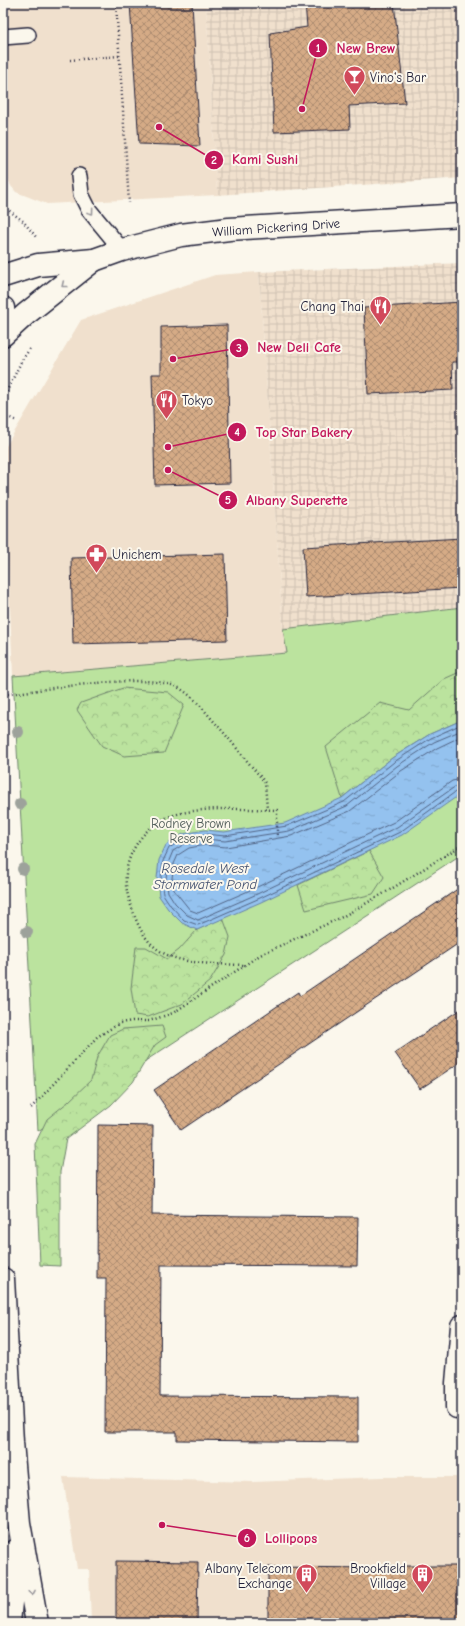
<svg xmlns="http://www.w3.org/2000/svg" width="465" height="1626" font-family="'Comic Neue',sans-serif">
<defs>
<pattern id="industrial-grid" width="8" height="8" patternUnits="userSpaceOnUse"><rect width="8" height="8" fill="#f0e0cd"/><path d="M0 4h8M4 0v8" fill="none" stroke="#cec0b1"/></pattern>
<pattern id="forest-crowns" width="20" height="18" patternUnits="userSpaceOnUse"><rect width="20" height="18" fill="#bbe39e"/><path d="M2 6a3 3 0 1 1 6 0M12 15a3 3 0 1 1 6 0" fill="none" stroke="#a0c289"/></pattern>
<pattern id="water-ripples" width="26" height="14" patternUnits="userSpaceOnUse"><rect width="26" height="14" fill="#94c2ef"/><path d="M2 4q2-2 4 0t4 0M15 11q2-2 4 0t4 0" fill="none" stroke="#7fa6ce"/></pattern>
<pattern id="building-cross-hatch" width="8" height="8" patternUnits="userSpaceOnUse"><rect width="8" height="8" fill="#d5ab86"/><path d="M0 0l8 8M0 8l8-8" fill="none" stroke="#ac8b6f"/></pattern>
</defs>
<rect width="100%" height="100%" fill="#fbf7ec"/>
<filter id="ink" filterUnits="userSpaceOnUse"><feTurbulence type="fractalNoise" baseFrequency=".025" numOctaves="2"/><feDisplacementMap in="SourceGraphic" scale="8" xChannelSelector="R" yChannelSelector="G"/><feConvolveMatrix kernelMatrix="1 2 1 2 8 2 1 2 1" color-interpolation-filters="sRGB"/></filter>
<g filter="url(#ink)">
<g fill="#f0e0cd">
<path d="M3,3h203l11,192 -170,9 -31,-12 -5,-6 -8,-20z"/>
<path d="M259,272l24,357 4,24 -274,23 -10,-225 78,-131 134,-45z"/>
<path d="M63,1477l189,5 129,-5h81v146h-371l-2,-54h-12z"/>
</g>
<g fill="url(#industrial-grid)">
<path d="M206,3h256v175l-245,17z"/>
<path d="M462,263v344l-179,22 -24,-357z"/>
</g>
<path fill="#bbe39e" stroke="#6e826c" d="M462,607v247l-424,277 -25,-455 274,-23 -4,-24z"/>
<g fill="url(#forest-crowns)" stroke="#6e826c">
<path d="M462,671v49l-32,14 -38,24 -50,40 -16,-51 54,-44 29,7 35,-31z"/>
<path d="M123,688l45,4 16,13 -20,48 -40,3 -22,-10 -25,-36 4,-7z"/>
<path d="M369,851l15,26 -11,17 -67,16 -8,-25z"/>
<path d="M223,918l7,19 -4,18 -16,26 -28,23 -34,13 -13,-2 -4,-27 5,-41h10l21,12 12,-9 18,-20z"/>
<path d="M162,1026l4,11 -11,8 -22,37 -22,23 -45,34 -6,33v94l-20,-1 -5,-121 12,-25 21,-17 23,-22 6,-23 13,-22 13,-6z"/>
</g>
<path fill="url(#water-ripples)" stroke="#6682a7" d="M462,720v73l-60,42 -141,67 -64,28 -15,-7 -14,-14 -9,-13 -2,-18 2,-18 7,-15 17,-11 22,-4 19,2 61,-9 57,-25 50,-40 38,-24z"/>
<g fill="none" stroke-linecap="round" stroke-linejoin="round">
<g stroke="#506283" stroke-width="1">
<path d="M462,724l-31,14 -37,24 -50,40 -57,24 -62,10 -20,-2 -20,4 -16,10 -6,13 -2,17 2,16 8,12 13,14 14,5 62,-27 140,-66 58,-42h4"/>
<path d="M462,730l-28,12 -37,24 -50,40 -58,25 -64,10 -20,-2 -19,4 -13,8 -5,12 -2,15 2,14 7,11 12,12 11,5 59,-26 140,-67 59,-41 6,-1"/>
<path d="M462,736l-25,12 -36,23 -51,40 -59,25 -65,11 -21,-2 -16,3 -11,7 -4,9 -2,14 2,12 16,20 8,3 57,-25 139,-66 58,-41 10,-2"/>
</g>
</g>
<g fill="url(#building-cross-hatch)" stroke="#22223b">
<path d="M130,3h62l8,143 -61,-2z"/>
<path d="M305,3h89l11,100 -56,3 1,23 -76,3 -4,-99 37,-6z"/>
<path d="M462,302v60h-10l1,28 -85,4 -4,-86z"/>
<path d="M227,325l3,158 -75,2 -3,-111h9v-47z"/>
<path d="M462,538v50l-156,9 -3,-50z"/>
<path d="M225,554l2,86 -154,4 -2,-86z"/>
<path d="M462,886v55l-281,189 -27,-40 144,-98 2,4z"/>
<path d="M462,1008v53l-42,28 -25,-36z"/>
<path d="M98,1125l55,1 -1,89 206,2 -1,49 -196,-1 -1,131 198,1v45l-181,-2v-8h-72l1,-154h-9z"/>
<path d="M116,1561l82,1 -1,61h-81z"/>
<path d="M381,1566h81v57h-194v-56l113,1z"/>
</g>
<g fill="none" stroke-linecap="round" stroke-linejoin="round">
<defs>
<g id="lane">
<path d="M3,37l25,-2"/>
<path d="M79,176l2,18 8,16 33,40"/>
</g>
<path id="street" d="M457,1407v-24l5,-57"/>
<g id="secondary">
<path d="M3,276l35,-11 56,-5 28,-10 59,-15 48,-6 233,-14"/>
<path d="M3,308l1,17 -1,6"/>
<path d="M3,335l23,-21 68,-54"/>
<path d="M3,1279l9,163 7,81 18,100"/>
<path d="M9,1623l7,-73"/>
</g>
</defs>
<use href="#lane" stroke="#22223b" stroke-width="18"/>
<use href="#street" stroke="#22223b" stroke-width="25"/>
<use href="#secondary" stroke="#22223b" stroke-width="25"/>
<g stroke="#22223b" stroke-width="2.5" stroke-dasharray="1 3" stroke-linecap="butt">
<path d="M116,3l13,200"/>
<path d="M70,60l49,-4"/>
<path d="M3,206l20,15 13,16v2"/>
<path d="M3,399l19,-39 9,-13"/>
<path d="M3,415l12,5"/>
<path d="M8,694c36,-4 142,-23 171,-6 16,9 27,25 39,38 14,16 27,33 41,49l6,8 2,26"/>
<path d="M243,965c-24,-1 -62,0 -83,-14 -14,-9 -22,-24 -27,-40 -3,-8 -6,-17 -7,-26 -3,-28 17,-58 42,-68 28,-11 78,-8 109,-7v26"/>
<path d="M31,1108l66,-71 23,-14 12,-2h17l24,-8 87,-58 82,-38 46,-26 74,-46"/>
</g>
<use href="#lane" stroke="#fbf7ec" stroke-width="15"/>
<use href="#street" stroke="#fbf7ec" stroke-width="22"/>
<use href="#secondary" stroke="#fbf7ec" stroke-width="22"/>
</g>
<g fill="#9da29b">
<circle cx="18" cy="732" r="6"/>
<circle cx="20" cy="804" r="6"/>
<circle cx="23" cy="869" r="6"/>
<circle cx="27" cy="932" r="6"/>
</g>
<defs><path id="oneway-chevron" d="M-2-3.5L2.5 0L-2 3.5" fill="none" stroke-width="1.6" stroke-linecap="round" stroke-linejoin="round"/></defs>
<g stroke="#99979c">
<use href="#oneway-chevron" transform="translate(91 212) rotate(54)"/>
<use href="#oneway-chevron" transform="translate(64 285) rotate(141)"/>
<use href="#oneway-chevron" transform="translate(32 1593) rotate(80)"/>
</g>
</g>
<defs>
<symbol id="bar-pin" viewBox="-11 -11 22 30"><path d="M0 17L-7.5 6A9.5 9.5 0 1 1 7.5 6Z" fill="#d1495b" stroke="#fbf7ec"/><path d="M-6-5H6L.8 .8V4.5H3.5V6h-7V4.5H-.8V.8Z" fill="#fff"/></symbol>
<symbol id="restaurant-pin" viewBox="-11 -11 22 30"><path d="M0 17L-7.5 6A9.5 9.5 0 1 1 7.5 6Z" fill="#d1495b" stroke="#fbf7ec"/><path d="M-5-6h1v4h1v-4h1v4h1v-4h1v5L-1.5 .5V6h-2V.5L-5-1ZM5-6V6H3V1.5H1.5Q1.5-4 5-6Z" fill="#fff"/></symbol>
<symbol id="pharmacy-pin" viewBox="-11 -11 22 30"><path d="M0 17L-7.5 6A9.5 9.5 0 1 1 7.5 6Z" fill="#d1495b" stroke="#fbf7ec"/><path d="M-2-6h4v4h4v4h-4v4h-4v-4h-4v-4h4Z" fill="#fff"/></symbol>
<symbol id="building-pin" viewBox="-11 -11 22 30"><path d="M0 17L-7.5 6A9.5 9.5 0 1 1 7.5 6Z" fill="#d1495b" stroke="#fbf7ec"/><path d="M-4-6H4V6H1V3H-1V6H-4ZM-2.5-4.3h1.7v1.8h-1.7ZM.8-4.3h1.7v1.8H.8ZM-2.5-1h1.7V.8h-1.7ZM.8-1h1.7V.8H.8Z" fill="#fff"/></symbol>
</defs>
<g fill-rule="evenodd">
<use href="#bar-pin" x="342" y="64" width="25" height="34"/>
<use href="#restaurant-pin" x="368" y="294" width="25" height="34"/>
<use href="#restaurant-pin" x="154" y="388" width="25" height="34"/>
<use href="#pharmacy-pin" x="84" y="542" width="25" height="34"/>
<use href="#building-pin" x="294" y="1562" width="25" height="34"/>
<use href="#building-pin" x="410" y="1562" width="25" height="34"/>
</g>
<g text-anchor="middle" stroke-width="4" stroke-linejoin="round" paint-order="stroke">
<g font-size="13" fill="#22223b" stroke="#fbf7ec" text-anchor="start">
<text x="370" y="82">Vino's Bar</text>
<text x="364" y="311" text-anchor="end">Chang Thai</text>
<text x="182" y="405">Tokyo</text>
<text x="112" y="559">Unichem</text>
<text x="292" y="1573" text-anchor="end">Albany Telecom<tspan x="292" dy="15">Exchange</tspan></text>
<text x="406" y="1573" text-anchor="end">Brookfield<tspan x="406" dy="15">Village</tspan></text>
</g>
<g font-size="13" fill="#22223b" stroke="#fbf7ec">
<text transform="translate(276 227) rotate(-4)" y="5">William Pickering Drive</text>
</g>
<g font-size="13" fill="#505c59" stroke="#fbf7ec">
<text x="191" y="828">Rodney Brown<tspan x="191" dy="15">Reserve</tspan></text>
</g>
<g font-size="14" font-style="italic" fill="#445271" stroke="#fbf7ec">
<text x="205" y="873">Rosedale West<tspan x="205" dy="16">Stormwater Pond</tspan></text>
</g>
</g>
<path fill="none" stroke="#c2185b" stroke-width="1.5" d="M302 109L318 48M159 127L214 160M173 359L239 348M168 447L237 432M168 470L228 500M162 1525L247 1538"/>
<g fill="#c2185b" stroke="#fbf7ec" stroke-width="1.5">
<circle cx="302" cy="109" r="4"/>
<circle cx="159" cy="127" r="4"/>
<circle cx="173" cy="359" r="4"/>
<circle cx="168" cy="447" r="4"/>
<circle cx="168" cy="470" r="4"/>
<circle cx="162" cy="1525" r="4"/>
<circle cx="318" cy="48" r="10"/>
<circle cx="214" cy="160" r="10"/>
<circle cx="239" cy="348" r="10"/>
<circle cx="237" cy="432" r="10"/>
<circle cx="228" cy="500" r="10"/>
<circle cx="247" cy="1538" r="10"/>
</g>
<g font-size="12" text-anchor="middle" font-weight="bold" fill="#fff">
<text x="318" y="52">1</text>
<text x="214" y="164">2</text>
<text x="239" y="352">3</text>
<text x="237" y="436">4</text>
<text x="228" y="504">5</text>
<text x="247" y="1542">6</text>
</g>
<g font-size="14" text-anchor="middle" font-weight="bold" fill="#c2185b" stroke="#fbf7ec" stroke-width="4" stroke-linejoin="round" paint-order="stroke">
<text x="366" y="53">New Brew</text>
<text x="265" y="164">Kami Sushi</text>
<text x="299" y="352">New Deli Cafe</text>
<text x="304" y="437">Top Star Bakery</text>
<text x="297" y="505">Albany Superette</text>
<text x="291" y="1543">Lollipops</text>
</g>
<rect width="465" height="1626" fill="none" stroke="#fbf7ec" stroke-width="16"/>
<rect x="8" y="8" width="449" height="1610" fill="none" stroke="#22223b" stroke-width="1.5" filter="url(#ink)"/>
</svg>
